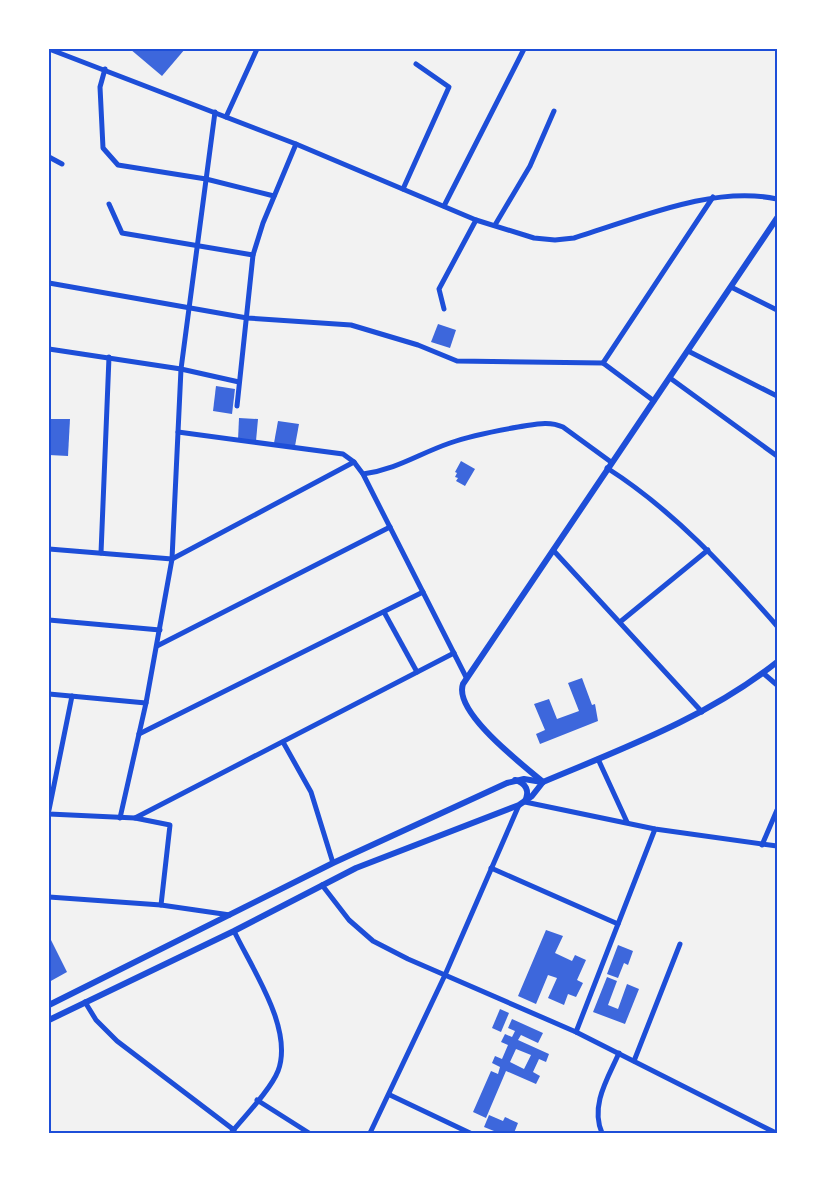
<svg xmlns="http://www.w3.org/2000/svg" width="826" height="1182" font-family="Arial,sans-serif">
<rect width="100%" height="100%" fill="#f2f2f2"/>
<g fill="#3d67dc" fill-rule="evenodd">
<path d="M130,49h55l-23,27z"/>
<path d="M438,324l18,6 -6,18 -19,-6z"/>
<path d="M216,386l19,3 -3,25 -19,-3z"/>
<path d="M239,418l19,1 -2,22 -18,-1z"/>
<path d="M49,419h21l-2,37 -19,-1z"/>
<path d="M278,421l21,3 -4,22 -21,-3z"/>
<path d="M461,461l14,8 -10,17 -9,-5 2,-3 -3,-1 2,-4 -2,-1z"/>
<path d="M582,678l10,27 3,-1 3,17 -58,23 -4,-10 9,-4 -11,-26 15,-5 8,20 22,-8 -11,-28z"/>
<path d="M546,930l17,6 -8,17 17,8 3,-6 11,5 -9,20 6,3 -7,14 -8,-3 -4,11 -16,-7 9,-20 -9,-3 -12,29 -18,-8z"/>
<path d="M49,936l18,36 -18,10z"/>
<path d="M618,945l15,6 -5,14 -4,-2 -6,15 -11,-4z"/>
<path d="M607,977l10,4 -9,24 10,4 9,-25 12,5 -14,35 -32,-12z"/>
<path d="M500,1009l9,4 -8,19 -9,-4z"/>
<path d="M512,1019l31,14 -5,10 -17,-8 -3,5 31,14 -3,8 -7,-3 -6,13 7,4 -4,8 -30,-13 -20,47 -13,-6 18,-41 7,3 2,-7 -8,-4 3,-7 7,3 6,-14 -7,-3 4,-8 7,3 3,-6 -7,-3zM516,1049l15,6 -7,14 -14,-7z"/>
<path d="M489,1115l14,6 2,-4 13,6 -4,10h-15l-15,-6z"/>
</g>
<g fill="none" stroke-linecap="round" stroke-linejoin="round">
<g stroke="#1d4ed8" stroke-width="5">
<path d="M49,49l247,95 180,76 58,18 21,2 19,-2c63,-19 138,-53 203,-39"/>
<path d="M105,69l-5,18 3,61 15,17 88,14 68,17"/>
<path d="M226,117l31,-68"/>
<path d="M49,157l13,7"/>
<path d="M403,189l46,-102 -33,-23"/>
<path d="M109,204l13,29 131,22"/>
<path d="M444,206l80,-157"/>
<path d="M495,225l35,-59 24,-55"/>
<path d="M49,283l198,35 104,7 67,20 39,16 146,2 51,38"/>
<path d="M731,287l46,23"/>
<path d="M444,309l-5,-20 37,-69"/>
<path d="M49,349l132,20 58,13"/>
<path d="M688,351l89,45"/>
<path d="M603,363l110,-166"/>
<path d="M670,378l107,78"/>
<path d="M237,406l16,-151 10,-32 33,-79"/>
<path d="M178,432l165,22 11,8"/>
<path d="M607,468c66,42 119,100 170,158"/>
<path d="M363,474c35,-5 55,-20 87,-31 22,-8 45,-12 68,-16 15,-2 30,-7 45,0l48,35"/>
<path d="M49,549l123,10 182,-97 9,12 103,203"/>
<path d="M553,550l149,162"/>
<path d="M101,553l8,-196"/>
<path d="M384,612l33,60"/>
<path d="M49,620l111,10"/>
<path d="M620,622l88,-72"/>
<path d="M157,646l233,-119"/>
<path d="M763,673l14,12"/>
<path d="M49,694l97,9"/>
<path d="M139,734l284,-142"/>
<path d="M283,742l28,50 22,71"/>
<path d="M598,759l29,63"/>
<path d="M525,802l130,27 122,17"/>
<path d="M49,810l23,-114"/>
<path d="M49,814l86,4 35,7 -9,80"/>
<path d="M120,818l26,-115 26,-144 9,-190 34,-257"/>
<path d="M135,818l319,-165"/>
<path d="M762,845l15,-35"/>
<path d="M491,868l127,56"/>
<path d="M322,885l27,35 24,21 35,18 168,73 200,101"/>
<path d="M49,897l112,8 69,10"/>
<path d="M85,1002l11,18 21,21 117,89"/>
<path d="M576,1032l79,-203"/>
<path d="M634,1061l46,-117"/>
<path d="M390,1095l80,38"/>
<path d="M257,1100l52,33"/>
<path d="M231,1133c13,-16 40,-44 47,-62 16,-42 -26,-102 -44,-140"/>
<path d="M370,1133l75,-158 74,-170"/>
<path d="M602,1133c-12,-28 6,-55 17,-80"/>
</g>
<g stroke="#1d4ed8" stroke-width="6">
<path d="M515,780c11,3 15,11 10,21"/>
<path d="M543,782c-20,-17 -90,-70 -80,-98l314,-466"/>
<path d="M49,1005l284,-142 174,-80 17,-4 18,3"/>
<path d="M49,1020l185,-89 122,-63 163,-63 13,-9 11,-14c81,-34 165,-65 234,-120"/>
</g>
</g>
<rect width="826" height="1182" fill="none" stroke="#ffffff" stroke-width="100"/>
<rect x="50" y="50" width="726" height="1082" fill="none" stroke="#1d4ed8" stroke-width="2"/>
</svg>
